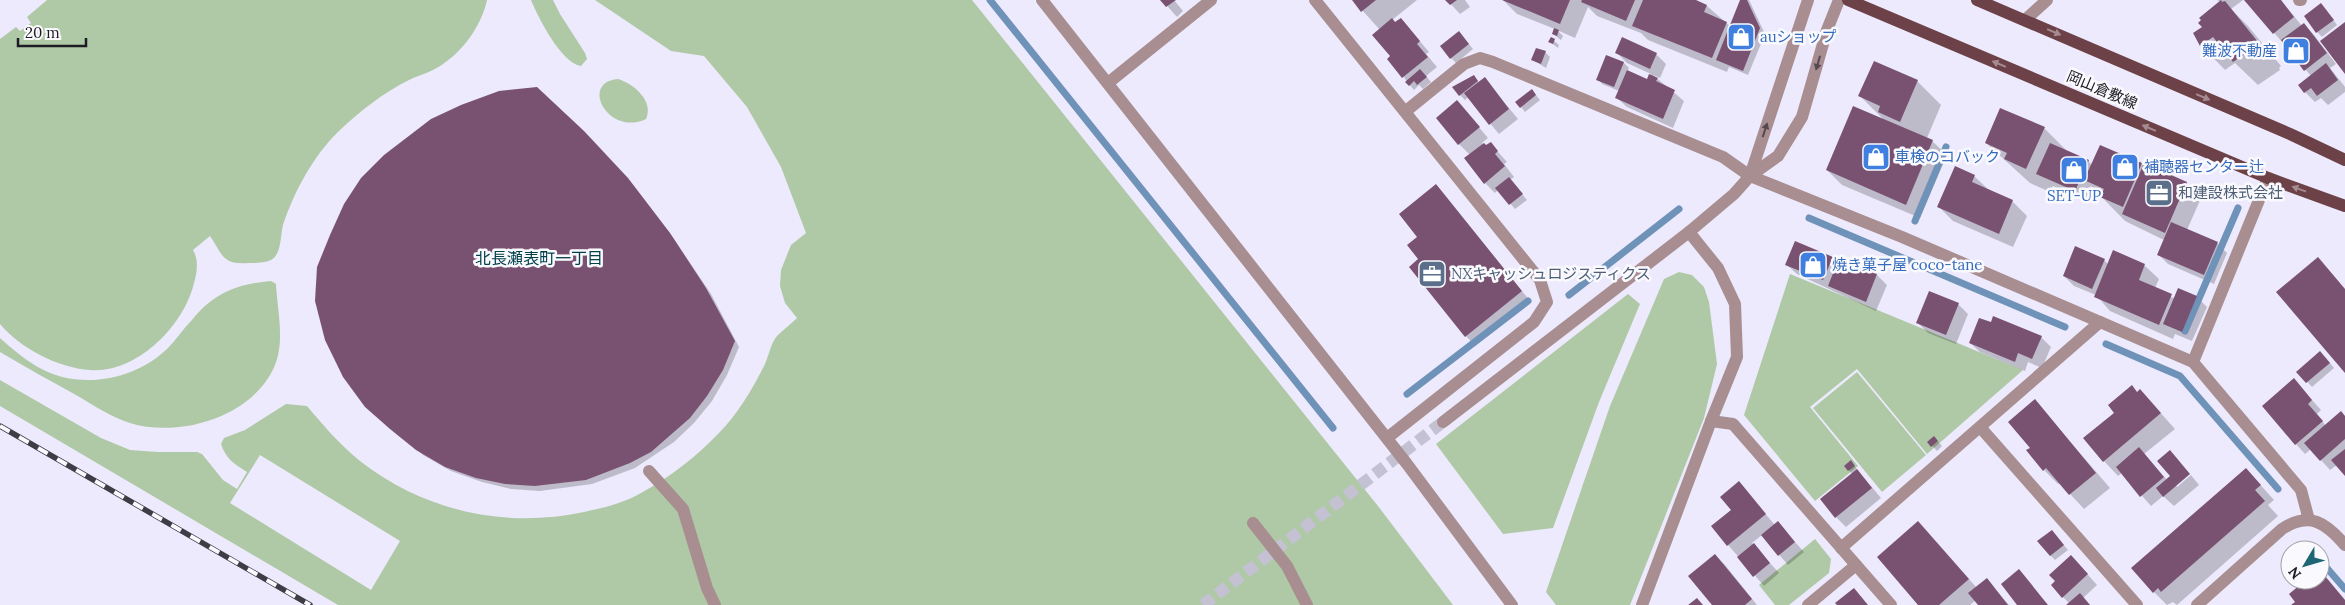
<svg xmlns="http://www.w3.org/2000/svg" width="2345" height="605" font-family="Lora,'Noto Sans JP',serif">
<rect width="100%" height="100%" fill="#edeafd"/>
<g fill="#afc9a6" fill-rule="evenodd">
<path d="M47,0h440c-6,28 -28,57 -54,70 -8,4 -16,6 -24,10 -26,13 -49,31 -70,51 -26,25 -45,61 -56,94 -3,11 -1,29 -12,35 -7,3 -15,3 -22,3 -27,2 -26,-8 -39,-27l-17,14c6,10 4,23 1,33 -10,43 -58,91 -104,87 -32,-2 -70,-22 -90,-46v-285l16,-12 4,4 11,-8 -4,-6z"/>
<path d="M531,0h22l7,14 25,39 2,6 -6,7c-20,-3 -43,-49 -50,-66z"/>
<path d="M595,0h377l406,506 75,99h-1115l-338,-199v-26l101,58 29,12 28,2h39l5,2 21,26 14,9 10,-17c-13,-8 -21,-13 -26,-28l3,-6 21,-8 41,-26 21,2c16,19 33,39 53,55 64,50 145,68 224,51 19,-4 40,-9 57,-19 28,-15 56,-37 78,-60 19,-19 34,-45 46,-69 4,-9 6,-21 12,-28 6,-6 14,-12 20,-18l-12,-15 -5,-17 1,-16 10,-25 15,-12 -25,-66 -34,-60 -43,-51 -33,-5zM260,455l140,86 -29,49 -141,-87z"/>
<path d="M618,79c16,5 36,22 28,40 -38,18 -67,-37 -28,-40z"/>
<path d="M1679,272l13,3 12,12 5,15 8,62 -13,54 -74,187h-74l-10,-13 64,-186 54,-127z"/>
<path d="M1790,274l233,96 -96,84 -70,-85 -47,38 48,59 -43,35 -71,-86z"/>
<path d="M271,281l5,3c1,23 8,52 1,75 -17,56 -96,80 -147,64 -19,-6 -37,-18 -54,-28 -25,-14 -51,-28 -76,-43v-14c11,10 23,20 36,28 42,25 97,15 131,-17 9,-9 16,-20 25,-29 22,-27 45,-36 79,-39z"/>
<path d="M1628,294l12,10 -41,98 -46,126 -50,6 -67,-90z"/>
<path d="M1857,372l69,83 -44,37 -69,-84z"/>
<path d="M1815,539l16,20 -2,14 -40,32h-14l-16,-20z"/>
</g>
<g fill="#0003">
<path d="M1162,0h12l9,11 -6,6z"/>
<path d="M1353,0h64l-25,20 4,3 5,-4 28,33 -3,2 11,13 -11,9 5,6 -8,7 -4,-4 -5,5 -7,-8 -16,-25 -11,-27z"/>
<path d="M1447,0h18l5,7 -10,7z"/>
<path d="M1503,0h189l15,6 24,21 11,-27h7l16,34 -17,41 -19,-8 -2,5 -79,-32 -7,-7 -44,-17 -9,-9 -13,31 -18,-8 6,6 -2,4 -8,-6 2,-5 -38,-15z"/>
<path d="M2217,0h26l-12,9 17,17 33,40 -2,2 1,2 -22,15 -23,-22 -10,7 -27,-28 23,-40z"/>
<path d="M2246,0h35l21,26 2,-1 10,10 22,29 -6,4 15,19v5l-17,13 -7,-7 -6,4 -10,-10 6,-16z"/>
<path d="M2326,10l11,15 -15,12 -5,-5z"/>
<path d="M1463,37l10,12 -17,14 -5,-5z"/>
<path d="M1552,39l7,6 -1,3 -8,-6z"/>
<path d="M1545,52l5,5 -4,11 -13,-8z"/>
<path d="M1617,53l39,1 10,10 -6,14 -7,-3 31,26 -11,27 -46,-21 -10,-9 2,-7 -17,-7 -4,-5 9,-23 17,7 5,5 -2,3 21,9 3,-6 -24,-11z"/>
<path d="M1473,76l7,7 5,-4 33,40 -19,15 -31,-37 -3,3 -5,-5z"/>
<path d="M1917,81l24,24 -14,33 5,3 15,14 -27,63 -78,-33 -15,-15 56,-51 -23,-23z"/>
<path d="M1532,90l8,10 -15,12 -4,-5z"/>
<path d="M1457,101l31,37 -6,5 4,4 4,-4 17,19 -3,2 10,13 -4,3 17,20 -12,9 -17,-19 -3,3 -10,-10 -15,-28 -11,-11z"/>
<path d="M2044,128l24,24 20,9 4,4 49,-1 45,19 15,15 -14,32 31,14 9,9 -13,31 -46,-20 -10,-10 6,-14 -39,-19 -34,-35 -6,14 -32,-14 -3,6 -20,-9 -44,-40z"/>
<path d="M1974,176l15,14 23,11 15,15 -14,31 -60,-26 -14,-14z"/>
<path d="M633,185l41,54 37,55 28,53 -12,28 -15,26 -18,22 -20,19 -39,26 -43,16 -52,7 -29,-2 -29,-7 -31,-11 -28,-16 -52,-44z"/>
<path d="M1436,186l95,116 -56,44 -9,-10 -46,-77 -1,-22z"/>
<path d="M1832,258l6,6 2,-4 37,15 10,10 -11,26 -79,-37 -10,-9z"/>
<path d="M2104,260l5,5h35l15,14 -4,9 20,11 4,-10 18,8 10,10 -15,34 -17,-7 -2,5 -63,-28 -14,-16 -22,-9 -10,-10z"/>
<path d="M1958,304l10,10 -12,30 -28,-11 -10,-10z"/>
<path d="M2041,337l10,10 -9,21 -14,-6 -3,9 -45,-19 -10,-9z"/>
<path d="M2325,357l9,11 -22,19 -14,-15z"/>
<path d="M2294,380l27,30 -4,4 9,12 19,-9v58l-8,-10 -7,5 -19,-21 -6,5 -9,-10z"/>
<path d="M2140,390l35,39 -31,25 23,26 4,-4 6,11 14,-12 8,10 -25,21 -11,-10 -12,10 -29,-33 -4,3 -14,-15 -19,-22z"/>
<path d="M2035,401l75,87 -26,21 -24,-26 -2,1 -14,-14 -13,-22z"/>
<path d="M1934,437l8,9 -5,5 -8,-9z"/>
<path d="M1851,462l30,36 -35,29 -10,-10 16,-43 -6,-8z"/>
<path d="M2246,469l28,31 -6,5 10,11 -101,89 -4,-3 -6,3 -13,-13z"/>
<path d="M1739,483l36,42 3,-2 26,29 -16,13 -26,-30 -10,8 27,30 -15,13 -36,-41z"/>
<path d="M1918,523l59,65 10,-8 22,25h-29l-4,-5 -6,5h-50z"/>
<path d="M2056,536l12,14 -13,10 -5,-5z"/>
<path d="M1715,555l10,10 32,40h-44z"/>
<path d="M2081,567l16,18 -14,13 7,7h-22l1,-2 -6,-6z"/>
</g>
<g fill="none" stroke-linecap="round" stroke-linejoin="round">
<g stroke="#6f92b9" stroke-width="7">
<path d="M990,0l343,428"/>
<path d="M1809,218l256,109"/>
<path d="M1915,221l31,-74"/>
<path d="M1569,295l110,-86"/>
<path d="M2185,331l53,-123"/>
<path d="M2106,344l74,32 98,113"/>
<path d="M1407,394l121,-93"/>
<path d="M2320,560l25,29"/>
</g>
</g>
<g fill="#7a5271">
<path d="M1160,0h16l-10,7z"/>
<path d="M1352,0h24l-15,12z"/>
<path d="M1445,0h12l-7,5z"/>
<path d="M1502,0h68l-10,24z"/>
<path d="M1582,0h53l-9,21 -45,-19z"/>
<path d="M1643,0h53l11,5 -3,7 23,10 -15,36 -80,-32z"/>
<path d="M1740,0h7l13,28 -17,43 -27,-11z"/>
<path d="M2221,0l1,2 3,-1 33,41 -2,1 1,3 -24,16 -20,-25 -13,9 -7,-13 9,-6 -4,-4 3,-3 -2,-2z"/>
<path d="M2244,0h37l13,17 -21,17z"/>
<path d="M2321,3l13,17 -18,13 -12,-17z"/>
<path d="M1392,18l3,4 6,-4 19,23 -3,3 11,13 -26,21 -15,-19 3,-3 -18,-21z"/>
<path d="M2345,22v52l-25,-33z"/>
<path d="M2304,23l23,30 -23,18 -23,-31z"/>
<path d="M1554,28l5,2 -2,6 -5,-2z"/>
<path d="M1459,31l10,13 -19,15 -10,-13z"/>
<path d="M1551,37l4,2 -2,5 -5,-2z"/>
<path d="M1622,37l35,16 -7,16 -35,-16z"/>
<path d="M1536,48l10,3 -5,13 -10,-4z"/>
<path d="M1606,55l18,7 -10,25 -18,-7z"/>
<path d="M1874,61l44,19 -18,42 -22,-10 2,-6 -22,-10z"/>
<path d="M2326,63l12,17 -21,16 -6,-8 -7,5 -6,-8z"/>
<path d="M1420,69l7,8 -10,8 -3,-4 -5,5 -4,-4z"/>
<path d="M1627,70l20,9 2,-5 9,4 -2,3 19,9 -12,29 -48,-21z"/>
<path d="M1474,75l4,6 -19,15 -7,-9z"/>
<path d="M1485,77l24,32 -20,16 -25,-32z"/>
<path d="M537,87l47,44 44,47 42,55 36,55 29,53 -12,29 -16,26 -17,22 -39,34 -21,11 -44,17 -51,6 -30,-2 -29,-6 -31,-11 -29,-17 -26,-21 -25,-22 -22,-30 -18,-37 -10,-39 2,-34 13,-32 14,-31 17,-26 23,-23 47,-36 30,-14 38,-14z"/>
<path d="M1532,89l4,6 -16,13 -5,-6z"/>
<path d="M1457,100l23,27 -22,18 -22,-27z"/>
<path d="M1853,106l80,34 -27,65 -80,-35z"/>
<path d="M2000,108l45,19 -19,42 -22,-10 3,-6 -22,-10z"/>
<path d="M1491,142l7,9 -3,3 10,12 -21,18 -20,-26 20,-15 2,2z"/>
<path d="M2050,143l39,17 -14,31 -39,-17z"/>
<path d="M2100,145l42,18 -19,44 -23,-10 4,-8 -20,-9z"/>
<path d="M2144,163l43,19 -22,51 -43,-19z"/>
<path d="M1955,166l20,9 -3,7 41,18 -14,34 -62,-27z"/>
<path d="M1509,177l14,17 -14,11 -14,-17z"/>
<path d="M1436,184l86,107 -57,46 -56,-70 9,-8 -11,-14 10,-8 -18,-23z"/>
<path d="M2171,222l47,20 -14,33 -47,-20z"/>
<path d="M1795,241l38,16 -10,23 -38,-15z"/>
<path d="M2075,246l30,13 -13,30 -29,-13z"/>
<path d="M2113,250l32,14 -6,16 33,14 -13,31 -65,-28z"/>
<path d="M2318,257l27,32v84l-69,-81z"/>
<path d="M1839,258l38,16 -11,28 -38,-16z"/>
<path d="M2178,288l19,8 -15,36 -19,-8z"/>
<path d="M1929,291l30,12 -13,32 -30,-12z"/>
<path d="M1993,316l49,20 -10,23 -14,-6 -3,9 -46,-19 10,-25 12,4z"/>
<path d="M2320,351l10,12 -24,20 -10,-11z"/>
<path d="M2294,378l18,22 -4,4 15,17 -28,24 -33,-39z"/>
<path d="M2132,385l5,7 3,-3 21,24 -58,49 -20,-24 31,-25 -6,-8z"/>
<path d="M2035,399l61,74 -27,22 -23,-27 -3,3 -17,-21 4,-2 -22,-26z"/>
<path d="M2341,411l4,5v23l-25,22 -16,-18z"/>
<path d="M1934,436l4,5 -7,6 -4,-5z"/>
<path d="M2139,447l25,30 -24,20 -24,-30z"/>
<path d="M2345,449v27l-14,-16z"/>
<path d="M2170,450l20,24 -27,23 -7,-9 14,-12 -13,-15z"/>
<path d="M1851,460l4,6 -7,5 -4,-5z"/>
<path d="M2246,468l15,17 -6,5 10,11 -104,91 -3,-4 -5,5 -22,-25z"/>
<path d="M1857,469l15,19 -37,30 -15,-19z"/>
<path d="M1739,481l27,33 -39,32 -16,-20 20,-16 -11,-13z"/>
<path d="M1778,521l17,21 -17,14 -17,-21z"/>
<path d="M1918,521l51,58 -30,26h-21l-41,-48z"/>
<path d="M2052,530l12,15 -14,11 -13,-15z"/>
<path d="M1754,543l16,20 -17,14 -16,-20z"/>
<path d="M1715,554l37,45 -7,6h-33l-24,-29z"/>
<path d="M2071,555l17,19 -26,24 -11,-13 4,-4 -6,-6z"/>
<path d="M2019,569l29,36h-31l-16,-21z"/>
<path d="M2320,570l25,30v5h-54l4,-3 -6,-8 17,-14h14z"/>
<path d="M1987,578l21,27h-30l-10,-12z"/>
<path d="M1854,588l14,17h-31l-2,-2z"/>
<path d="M2080,593l10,12h-24z"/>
<path d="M1697,598l6,7h-15z"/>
</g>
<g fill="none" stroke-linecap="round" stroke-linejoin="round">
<path stroke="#c3c1d2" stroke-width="12" stroke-dasharray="12 6" stroke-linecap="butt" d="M1203,605l240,-183"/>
<g stroke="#a88e91" stroke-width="12">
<path d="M1042,0l365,464 105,141"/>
<path d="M1315,0l225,280 7,22 -13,20 -147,116"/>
<path d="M2299,0h2"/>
<path d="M2025,20l22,-20"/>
<path d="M1108,83l103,-83"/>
<path d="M1406,111l58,-47 16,-6 13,4 230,95 27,19 152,61 291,125 108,128 8,30"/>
<path d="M1750,176l58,-176"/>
<path d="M2193,362l75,-184"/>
<path d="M1711,421l22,3 158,181"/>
<path d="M1443,422l246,-190 45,-38 16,-18 28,-20 24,-39 25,-87 12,-30"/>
<path d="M1980,427l157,178"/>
<path d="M649,471l34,38 24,79 8,17"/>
<path d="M1253,523l34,43 20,39"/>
<path d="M1841,548l259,-226"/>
<path d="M1642,605l69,-184 26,-64 -2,-53 -17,-36 -29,-36"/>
<path d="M1808,605l48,-40"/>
<path d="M2197,605l85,-76c28,-18 44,-6 63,16"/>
</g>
<g stroke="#6c4147" stroke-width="12">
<path d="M1848,0l420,178 77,28"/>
<path d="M1977,0l313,134 55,26"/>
</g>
<defs>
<path id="rail" d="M0,426l310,179"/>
</defs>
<use href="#rail" stroke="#3e3d46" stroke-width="5.5"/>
<use href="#rail" stroke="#fafafe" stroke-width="4" stroke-dasharray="11" stroke-linecap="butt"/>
</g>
<defs><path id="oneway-solid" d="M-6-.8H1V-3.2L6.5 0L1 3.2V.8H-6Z" transform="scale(1.25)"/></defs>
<g fill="#a58b90">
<use href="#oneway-solid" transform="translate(2054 32) rotate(23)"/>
<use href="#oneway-solid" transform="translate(1999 64) rotate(-157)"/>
<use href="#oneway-solid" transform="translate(2203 97) rotate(23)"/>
<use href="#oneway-solid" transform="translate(2149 128) rotate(-157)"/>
<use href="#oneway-solid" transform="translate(2299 189) rotate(-160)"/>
</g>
<g fill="#554a50">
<use href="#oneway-solid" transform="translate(1818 63) rotate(106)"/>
<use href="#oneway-solid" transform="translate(1765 130) rotate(-72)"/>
</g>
<defs>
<symbol id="shop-square" viewBox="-11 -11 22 22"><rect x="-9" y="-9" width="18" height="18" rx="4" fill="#3f7fe0" stroke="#fafafe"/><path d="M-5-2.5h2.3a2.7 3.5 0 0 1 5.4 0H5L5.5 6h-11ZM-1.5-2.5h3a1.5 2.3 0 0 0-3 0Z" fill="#fff"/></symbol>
<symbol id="office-square" viewBox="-11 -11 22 22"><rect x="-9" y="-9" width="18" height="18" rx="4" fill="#5c6f8a" stroke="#fafafe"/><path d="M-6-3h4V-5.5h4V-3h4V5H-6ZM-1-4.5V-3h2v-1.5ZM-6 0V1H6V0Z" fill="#fff"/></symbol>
</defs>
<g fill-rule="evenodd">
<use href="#shop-square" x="1725" y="21" width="32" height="32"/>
<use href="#shop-square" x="2280" y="35" width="32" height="32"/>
<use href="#shop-square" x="1860" y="141" width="32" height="32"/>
<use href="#shop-square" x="2109" y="151" width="32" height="32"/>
<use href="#shop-square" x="2058" y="154" width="32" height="32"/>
<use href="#office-square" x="2143" y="177" width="32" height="32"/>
<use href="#shop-square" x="1797" y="249" width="32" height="32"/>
<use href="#office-square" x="1416" y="258" width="32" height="32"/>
</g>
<g text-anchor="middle" stroke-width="5" stroke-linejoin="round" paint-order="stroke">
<g font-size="15" fill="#366cbe" stroke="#fafafe" text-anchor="start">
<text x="1760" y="42">auショップ</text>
<text x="2277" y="56" text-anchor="end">難波不動産</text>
<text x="1895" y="162">車検のコバック</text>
<text x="2144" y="172">補聴器センター辻</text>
<text x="2074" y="201" text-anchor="middle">SET-UP</text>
<text x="1832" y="270">焼き菓子屋 coco-tane</text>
</g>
<g font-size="15" fill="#1d1c24" stroke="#fafafe">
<text transform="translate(2102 90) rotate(23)" y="5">岡山倉敷線</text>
</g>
<g font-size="15" fill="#4e5e75" stroke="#fafafe" text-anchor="start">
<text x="2178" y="198">和建設株式会社</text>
<text x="1451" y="279">NXキャッシュロジスティクス</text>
</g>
<g font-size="16" fill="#02414c" stroke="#fafafe">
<text x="539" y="264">北長瀬表町一丁目</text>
</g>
</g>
<g transform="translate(2305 565) rotate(232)"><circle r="24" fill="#fafafe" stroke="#a2a1a7"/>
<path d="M0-4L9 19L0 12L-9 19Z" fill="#1e6674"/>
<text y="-8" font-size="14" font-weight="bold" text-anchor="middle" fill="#1d1c24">N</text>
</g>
<path d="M18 38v8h68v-8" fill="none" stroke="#1d1c24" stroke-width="2.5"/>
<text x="25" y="38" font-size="15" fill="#1d1c24" stroke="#fafafe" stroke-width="4" paint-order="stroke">20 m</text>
</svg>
